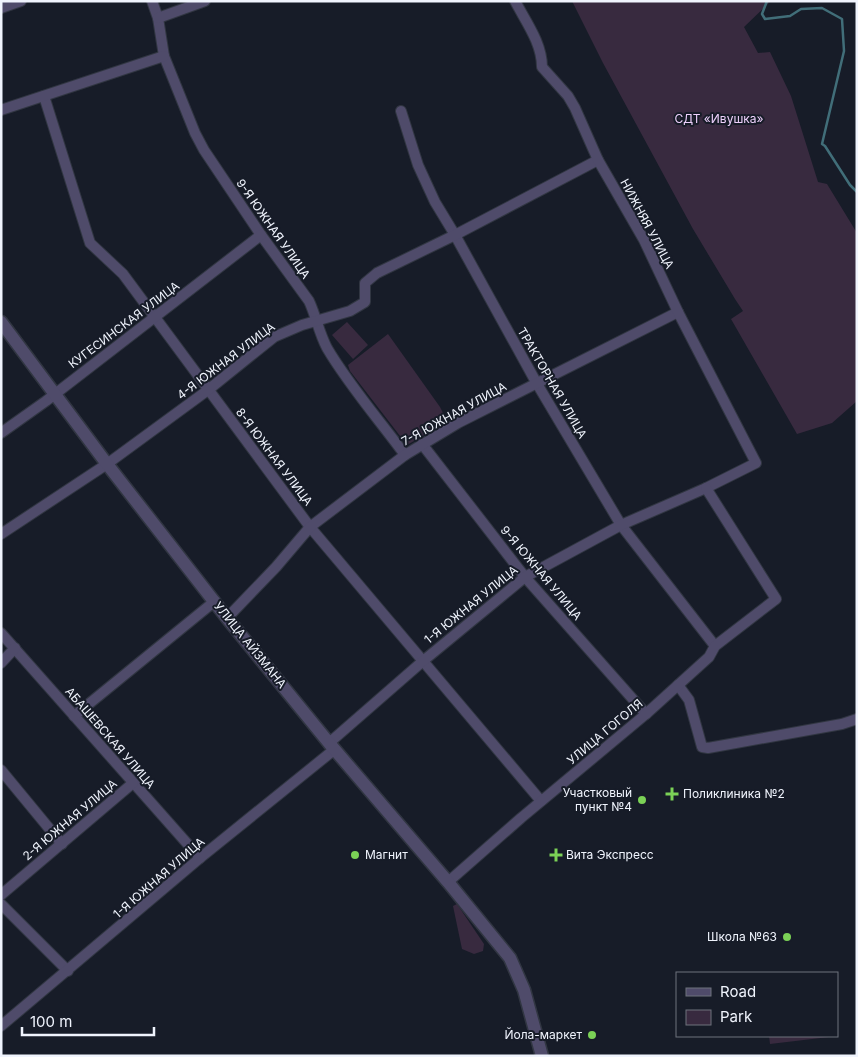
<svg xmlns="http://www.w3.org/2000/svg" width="858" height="1057" font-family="Inter,sans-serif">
<rect width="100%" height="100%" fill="#171c28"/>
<g fill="#382a3f">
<path d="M572,1h199l-27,26 14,26 12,-1 21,44 27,86 9,2 30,49v168l-25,22 -35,11 -66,-115 12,-8 -8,-12 -42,-70 -90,-166z"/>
<path d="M347,322l21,23 -15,14 -21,-24z"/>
<path d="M388,334l52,73 6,12 -1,4 -38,22 -57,-74 -2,-6z"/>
<path d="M457,904l27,40 -1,7 -9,3 -12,-5 -9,-43z"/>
<path d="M769,1036h60v1l-59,7z"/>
</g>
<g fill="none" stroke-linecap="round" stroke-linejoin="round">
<path stroke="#416e79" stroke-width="2.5" d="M767,1l-5,13 3,5 25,-3 11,-7 21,-1 20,11 2,32 -22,93 3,2 25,39 7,7"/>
<defs>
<g id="minor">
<path d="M152,1l6,17 6,38 31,77 9,17 57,85 48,66c7,15 10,32 18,47 21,36 53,73 78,107"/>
<path d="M1,8l20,-7"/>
<path d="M158,18l47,-17"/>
<path d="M44,96l46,147 33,31 187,253 231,274"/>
<path d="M1,110l163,-54"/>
<path d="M401,111l17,54 17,37 20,33 81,147 85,143 94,121"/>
<path d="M1,433l45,-32 215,-166"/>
<path d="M422,444l103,133 121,137"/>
<path d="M1,534l106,-70 101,-74 66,-53 28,-12 48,-14 15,-9v-19l12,-10 78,-38 143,-75"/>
<path d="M227,618l49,-51 34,-40 95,-72 53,-32 220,-111"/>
<path d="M1,633l199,225"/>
<path d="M1,663l14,-15"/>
<path d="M678,685l11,15 13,47 6,1 134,-24 15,-5"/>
<path d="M74,716l141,-115"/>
<path d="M329,743l94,-82 102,-84 96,-52 85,-37 50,-25 -78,-151 -34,-72 -46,-80 -23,-52 -7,-12 -26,-29c0,-24 -16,-45 -27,-66"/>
<path d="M1,770l61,74"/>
<path d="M448,882l73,-64 125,-104 63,-57 6,-11 61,-47 -70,-111"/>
<path d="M1,895l132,-112"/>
<path d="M1,904l67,67"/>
<path d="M1,1026l199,-168 135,-109"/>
</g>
<path id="tertiary" d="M1,322l106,142 120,154 102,125 119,139 62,76 14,32 18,66"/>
</defs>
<use href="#minor" stroke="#313642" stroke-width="12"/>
<use href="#tertiary" stroke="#313642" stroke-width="15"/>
<use href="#minor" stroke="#4f4b6a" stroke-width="10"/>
<use href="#tertiary" stroke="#4f4b6a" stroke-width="12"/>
</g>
<g fill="#7bd156" stroke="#171c28" stroke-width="2">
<path d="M669.5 786.5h5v5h5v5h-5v5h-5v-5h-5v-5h5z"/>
<circle cx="642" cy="800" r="5"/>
<circle cx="355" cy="855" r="5"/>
<path d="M553.5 847.5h5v5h5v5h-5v5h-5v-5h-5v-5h5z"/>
<circle cx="787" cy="937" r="5"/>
<circle cx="592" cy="1035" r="5"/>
</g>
<g text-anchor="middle" stroke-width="4" stroke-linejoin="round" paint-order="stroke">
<g font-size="12" fill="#edd0fb" stroke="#171c28">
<text x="719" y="123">СДТ «Ивушка»</text>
</g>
<g font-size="12" fill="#f0f4fd" stroke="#171c28">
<text transform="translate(647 224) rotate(62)" y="4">НИЖНЯЯ УЛИЦА</text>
<text transform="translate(273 229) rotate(55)" y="4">9-Я ЮЖНАЯ УЛИЦА</text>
<text transform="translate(124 325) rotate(-37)" y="4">КУГЕСИНСКАЯ УЛИЦА</text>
<text transform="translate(226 361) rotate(-37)" y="4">4-Я ЮЖНАЯ УЛИЦА</text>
<text transform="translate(552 383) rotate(60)" y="4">ТРАКТОРНАЯ УЛИЦА</text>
<text transform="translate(454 414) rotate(-29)" y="4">7-Я ЮЖНАЯ УЛИЦА</text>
<text transform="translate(274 457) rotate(53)" y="4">8-Я ЮЖНАЯ УЛИЦА</text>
<text transform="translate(541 573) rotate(50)" y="4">9-Я ЮЖНАЯ УЛИЦА</text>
<text transform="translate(471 605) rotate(-39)" y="4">1-Я ЮЖНАЯ УЛИЦА</text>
<text transform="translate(250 645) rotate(51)" y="4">УЛИЦА АЙЗМАНА</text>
<text transform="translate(605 732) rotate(-40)" y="4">УЛИЦА ГОГОЛЯ</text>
<text transform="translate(110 738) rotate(49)" y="4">АБАШЕВСКАЯ УЛИЦА</text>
<text transform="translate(70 820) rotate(-40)" y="4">2-Я ЮЖНАЯ УЛИЦА</text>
<text transform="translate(159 878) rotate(-41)" y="4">1-Я ЮЖНАЯ УЛИЦА</text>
</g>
<g font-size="12" fill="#f0f4fd" stroke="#171c28" text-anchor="end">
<text x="632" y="797">Участковый<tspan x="632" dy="14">пункт №4</tspan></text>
<text x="683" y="798" text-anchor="start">Поликлиника №2</text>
<text x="365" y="859" text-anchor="start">Магнит</text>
<text x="566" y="859" text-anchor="start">Вита Экспресс</text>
<text x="777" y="941">Школа №63</text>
<text x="582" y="1039">Йола-маркет</text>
</g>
</g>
<rect width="858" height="1057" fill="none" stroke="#f0f4fd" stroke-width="5"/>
<rect x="676" y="972" width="162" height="65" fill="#171c28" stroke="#6e727d"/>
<rect x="686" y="988" width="25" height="8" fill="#4f4b6a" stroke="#6e727d"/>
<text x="720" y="997" font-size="15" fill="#f0f4fd">Road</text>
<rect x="686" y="1010" width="25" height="15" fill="#382a3f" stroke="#6e727d"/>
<text x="720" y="1022" font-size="15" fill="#f0f4fd">Park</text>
<path d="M22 1027v8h132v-8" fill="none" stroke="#f0f4fd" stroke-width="2.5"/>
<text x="30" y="1027" font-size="15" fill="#f0f4fd" stroke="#171c28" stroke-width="4" paint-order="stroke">100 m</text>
</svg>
